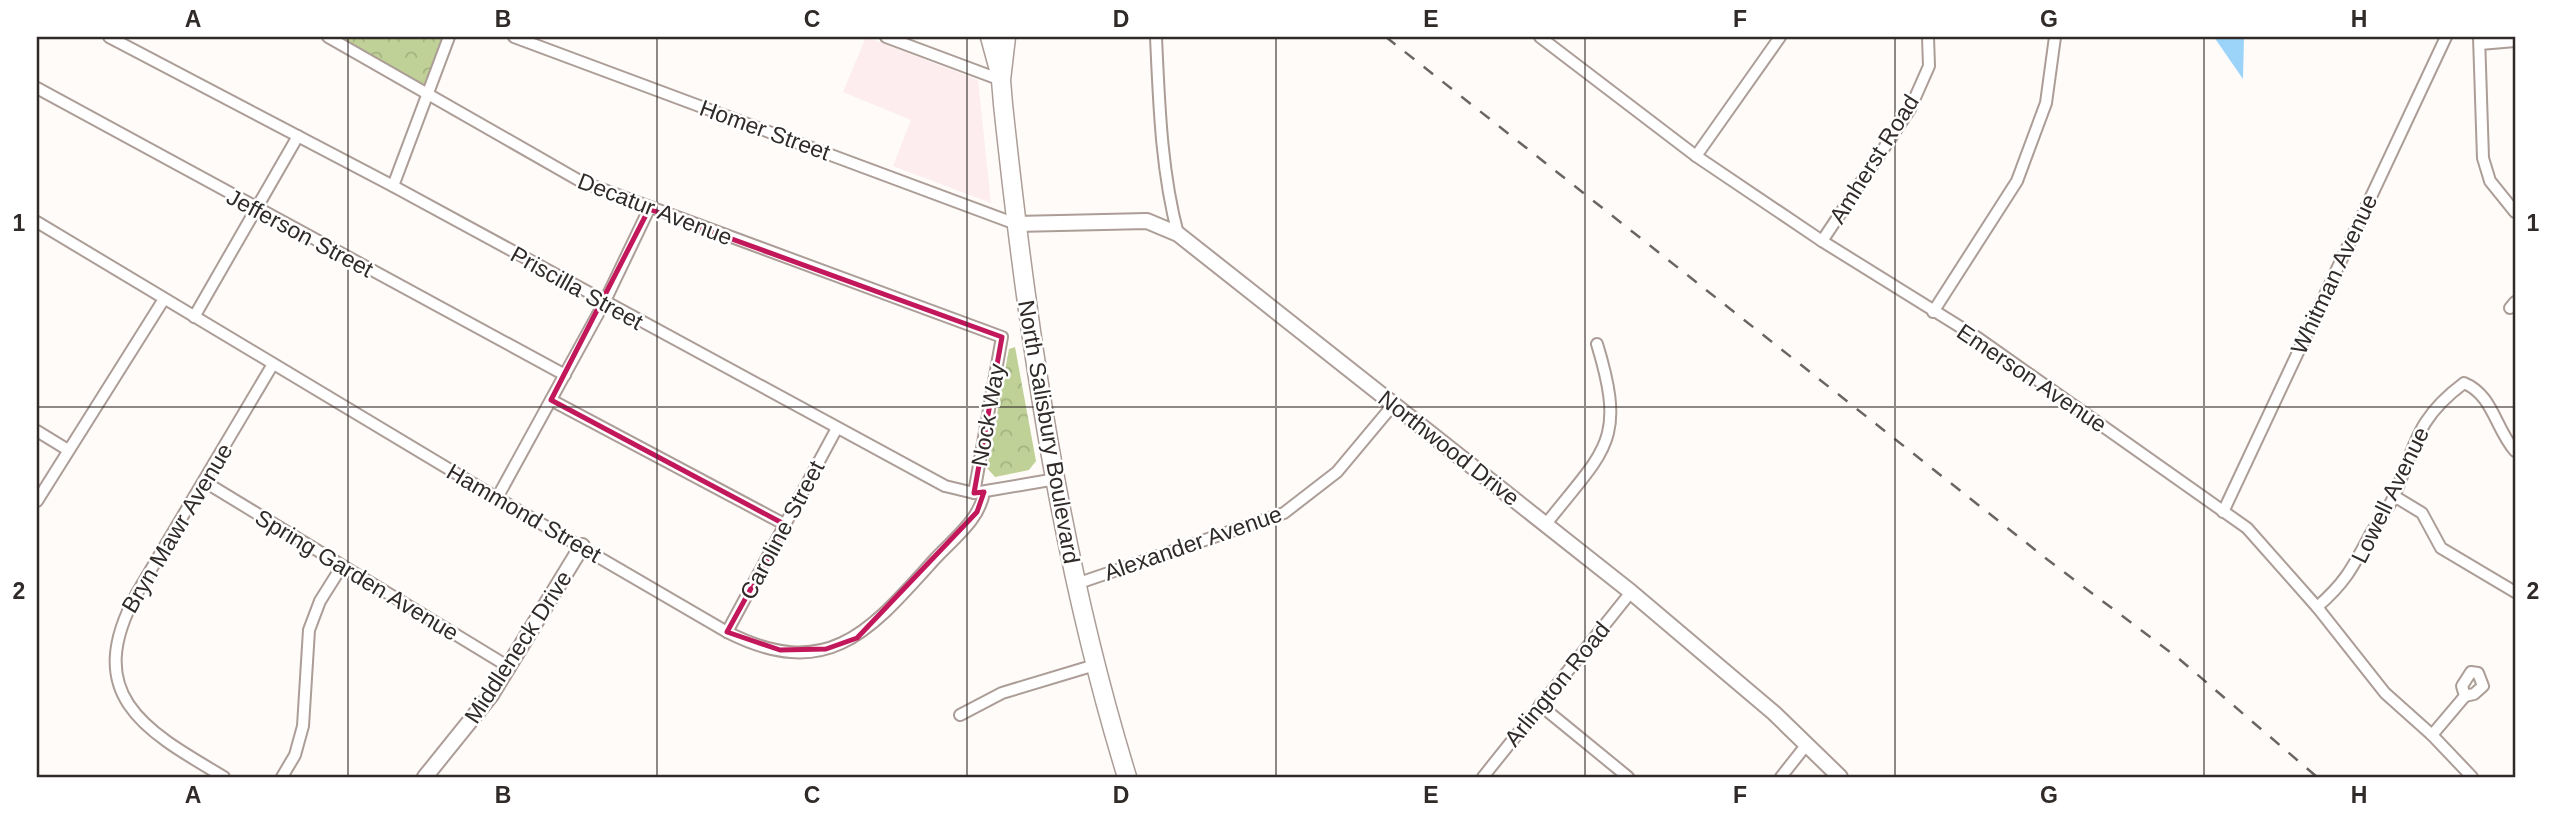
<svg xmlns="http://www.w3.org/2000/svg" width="2552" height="814" font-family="Helvetica,sans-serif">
<defs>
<pattern id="park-crowns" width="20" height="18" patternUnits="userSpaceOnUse" patternTransform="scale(1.75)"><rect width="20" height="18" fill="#bfd196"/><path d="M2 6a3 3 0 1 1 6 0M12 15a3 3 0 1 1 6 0" fill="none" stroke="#a4b481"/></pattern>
</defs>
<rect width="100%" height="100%" fill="#fefbf9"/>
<path fill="#fdedef" d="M866,37l112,43 13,123 -98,-37 18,-46 -68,-28z"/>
<g fill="url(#park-crowns)">
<path d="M330,37h119l-21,57z"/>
<path d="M1015,347l21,114 -7,9 -34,7 -8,-9 22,-119z"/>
</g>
<path fill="#9bd3f9" d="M2214,37h30l-1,42z"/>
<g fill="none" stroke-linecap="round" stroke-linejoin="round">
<defs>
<g id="minor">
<path d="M109,37l284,149 552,300 29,7 82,-14"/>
<path d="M328,37l252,144 422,156 -28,156"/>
<path d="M514,37l502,187"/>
<path d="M886,37l115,43"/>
<path d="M1156,37c3,65 5,134 22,197"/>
<path d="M1540,37l156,119 126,85 156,97 269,190 70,79 68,86 47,42 40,42"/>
<path d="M2479,37l4,121 7,23 25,31"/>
<path d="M2480,44l35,-3"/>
<path d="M37,88l528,287"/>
<path d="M1696,156l84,-119"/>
<path d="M393,186l56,-149"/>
<path d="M37,222l460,276 230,134c101,51 143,-1 207,-72 18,-20 46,-40 50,-68"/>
<path d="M1822,241l88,-132 19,-43 -1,-29"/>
<path d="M2510,308l5,-6"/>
<path d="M1933,312l84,-131 29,-78 9,-66"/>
<path d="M194,317l104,-181"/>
<path d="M551,400l235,125"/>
<path d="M37,431l31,19"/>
<path d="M205,482l304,185"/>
<path d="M2394,496l28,17 19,35 74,44"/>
<path d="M497,498l107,-195 45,-94"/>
<path d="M37,501l127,-202"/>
<path d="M2223,512l223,-475"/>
<path d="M1546,524c59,-75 81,-82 51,-180"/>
<path d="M1076,584l208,-71 53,-41 56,-67"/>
<path d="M2317,607c28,-24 36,-40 53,-72 8,-14 19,-26 25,-41 21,-51 22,-76 69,-111 29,12 31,45 51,68"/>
<path d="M727,632l110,-204"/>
<path d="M2471,672l7,1 5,13 -9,8 -9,2 -3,-10z"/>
<path d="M1540,705l88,72"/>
<path d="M960,715l42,-22 93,-28"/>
<path d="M2432,735l33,-39"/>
<path d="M224,777c-80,-47 -143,-82 -87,-184l136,-229"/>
<path d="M282,777l13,-22 8,-29 6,-96 11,-29 22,-35"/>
<path d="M1483,777l148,-185"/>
<path d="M1781,777l26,-33"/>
</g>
<g id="tertiary">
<path d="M1016,224l131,-3 31,13 453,358 143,121 66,64"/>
<path d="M425,777l66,-82 91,-149"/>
</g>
<g id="primary">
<path d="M990,37l9,33"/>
<path d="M1006,37l-5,43 2,24c24,227 57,455 124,673"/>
</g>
</defs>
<use href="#minor" stroke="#ac9d97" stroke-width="14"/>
<use href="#tertiary" stroke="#ac9d97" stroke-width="18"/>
<use href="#primary" stroke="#ac9d97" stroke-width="21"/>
<use href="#minor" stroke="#fff" stroke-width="10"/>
<use href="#tertiary" stroke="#fff" stroke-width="14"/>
<use href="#primary" stroke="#fff" stroke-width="18"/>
<path stroke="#6a6563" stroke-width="2.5" stroke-dasharray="12 12" stroke-linecap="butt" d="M1386,37l662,523 130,98 139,119"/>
</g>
<path fill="none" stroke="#c2185b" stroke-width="5" stroke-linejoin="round" d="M649,209l353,128 -28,156 10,-1 -7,20 -120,126 -31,11 -46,1 -53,-18 59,-107 -235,-125z"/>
<path fill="none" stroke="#302a28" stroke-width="2" stroke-opacity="0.55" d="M348,37v740M657,37v740M967,37v740M1276,37v740M1585,37v740M1895,37v740M2204,37v740M37,407h2478"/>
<g text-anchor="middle" stroke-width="5" stroke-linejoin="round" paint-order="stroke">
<g font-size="23" fill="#302a28" stroke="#fff">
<text transform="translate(765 130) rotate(20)" y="8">Homer Street</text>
<text transform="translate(1874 159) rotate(-58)" y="8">Amherst Road</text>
<text transform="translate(655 209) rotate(21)" y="8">Decatur Avenue</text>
<text transform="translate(300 233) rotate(28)" y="8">Jefferson Street</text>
<text transform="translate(2334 274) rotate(-65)" y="8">Whitman Avenue</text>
<text transform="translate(577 288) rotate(29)" y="8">Priscilla Street</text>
<text transform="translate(2032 378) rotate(34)" y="8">Emerson Avenue</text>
<text transform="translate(988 415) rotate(-80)" y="8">Nock Way</text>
<text transform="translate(1049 432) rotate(80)" y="8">North Salisbury Boulevard</text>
<text transform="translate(1449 448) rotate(38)" y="8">Northwood Drive</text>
<text transform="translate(2390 495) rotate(-64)" y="8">Lowell Avenue</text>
<text transform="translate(524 513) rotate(30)" y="8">Hammond Street</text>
<text transform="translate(177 528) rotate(-59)" y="8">Bryn Mawr Avenue</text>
<text transform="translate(782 530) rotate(-62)" y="8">Caroline Street</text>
<text transform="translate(1193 543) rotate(-19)" y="8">Alexander Avenue</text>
<text transform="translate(357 575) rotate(31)" y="8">Spring Garden Avenue</text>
<text transform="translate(518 647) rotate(-57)" y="8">Middleneck Drive</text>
<text transform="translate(1557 684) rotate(-51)" y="8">Arlington Road</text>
</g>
</g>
<rect width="2552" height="814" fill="none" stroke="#ffffff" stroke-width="77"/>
<rect x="38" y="38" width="2476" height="738" fill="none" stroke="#302a28" stroke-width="2.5"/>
<g font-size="23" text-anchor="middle" font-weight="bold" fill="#302a28">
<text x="193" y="27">A</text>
<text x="503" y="27">B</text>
<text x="812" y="27">C</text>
<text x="1121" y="27">D</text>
<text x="1431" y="27">E</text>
<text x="1740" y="27">F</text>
<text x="2049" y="27">G</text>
<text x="2359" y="27">H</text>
<text x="19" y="231">1</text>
<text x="2533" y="231">1</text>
<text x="19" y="599">2</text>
<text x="2533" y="599">2</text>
<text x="193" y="803">A</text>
<text x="503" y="803">B</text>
<text x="812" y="803">C</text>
<text x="1121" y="803">D</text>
<text x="1431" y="803">E</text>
<text x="1740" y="803">F</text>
<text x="2049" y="803">G</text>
<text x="2359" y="803">H</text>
</g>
</svg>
